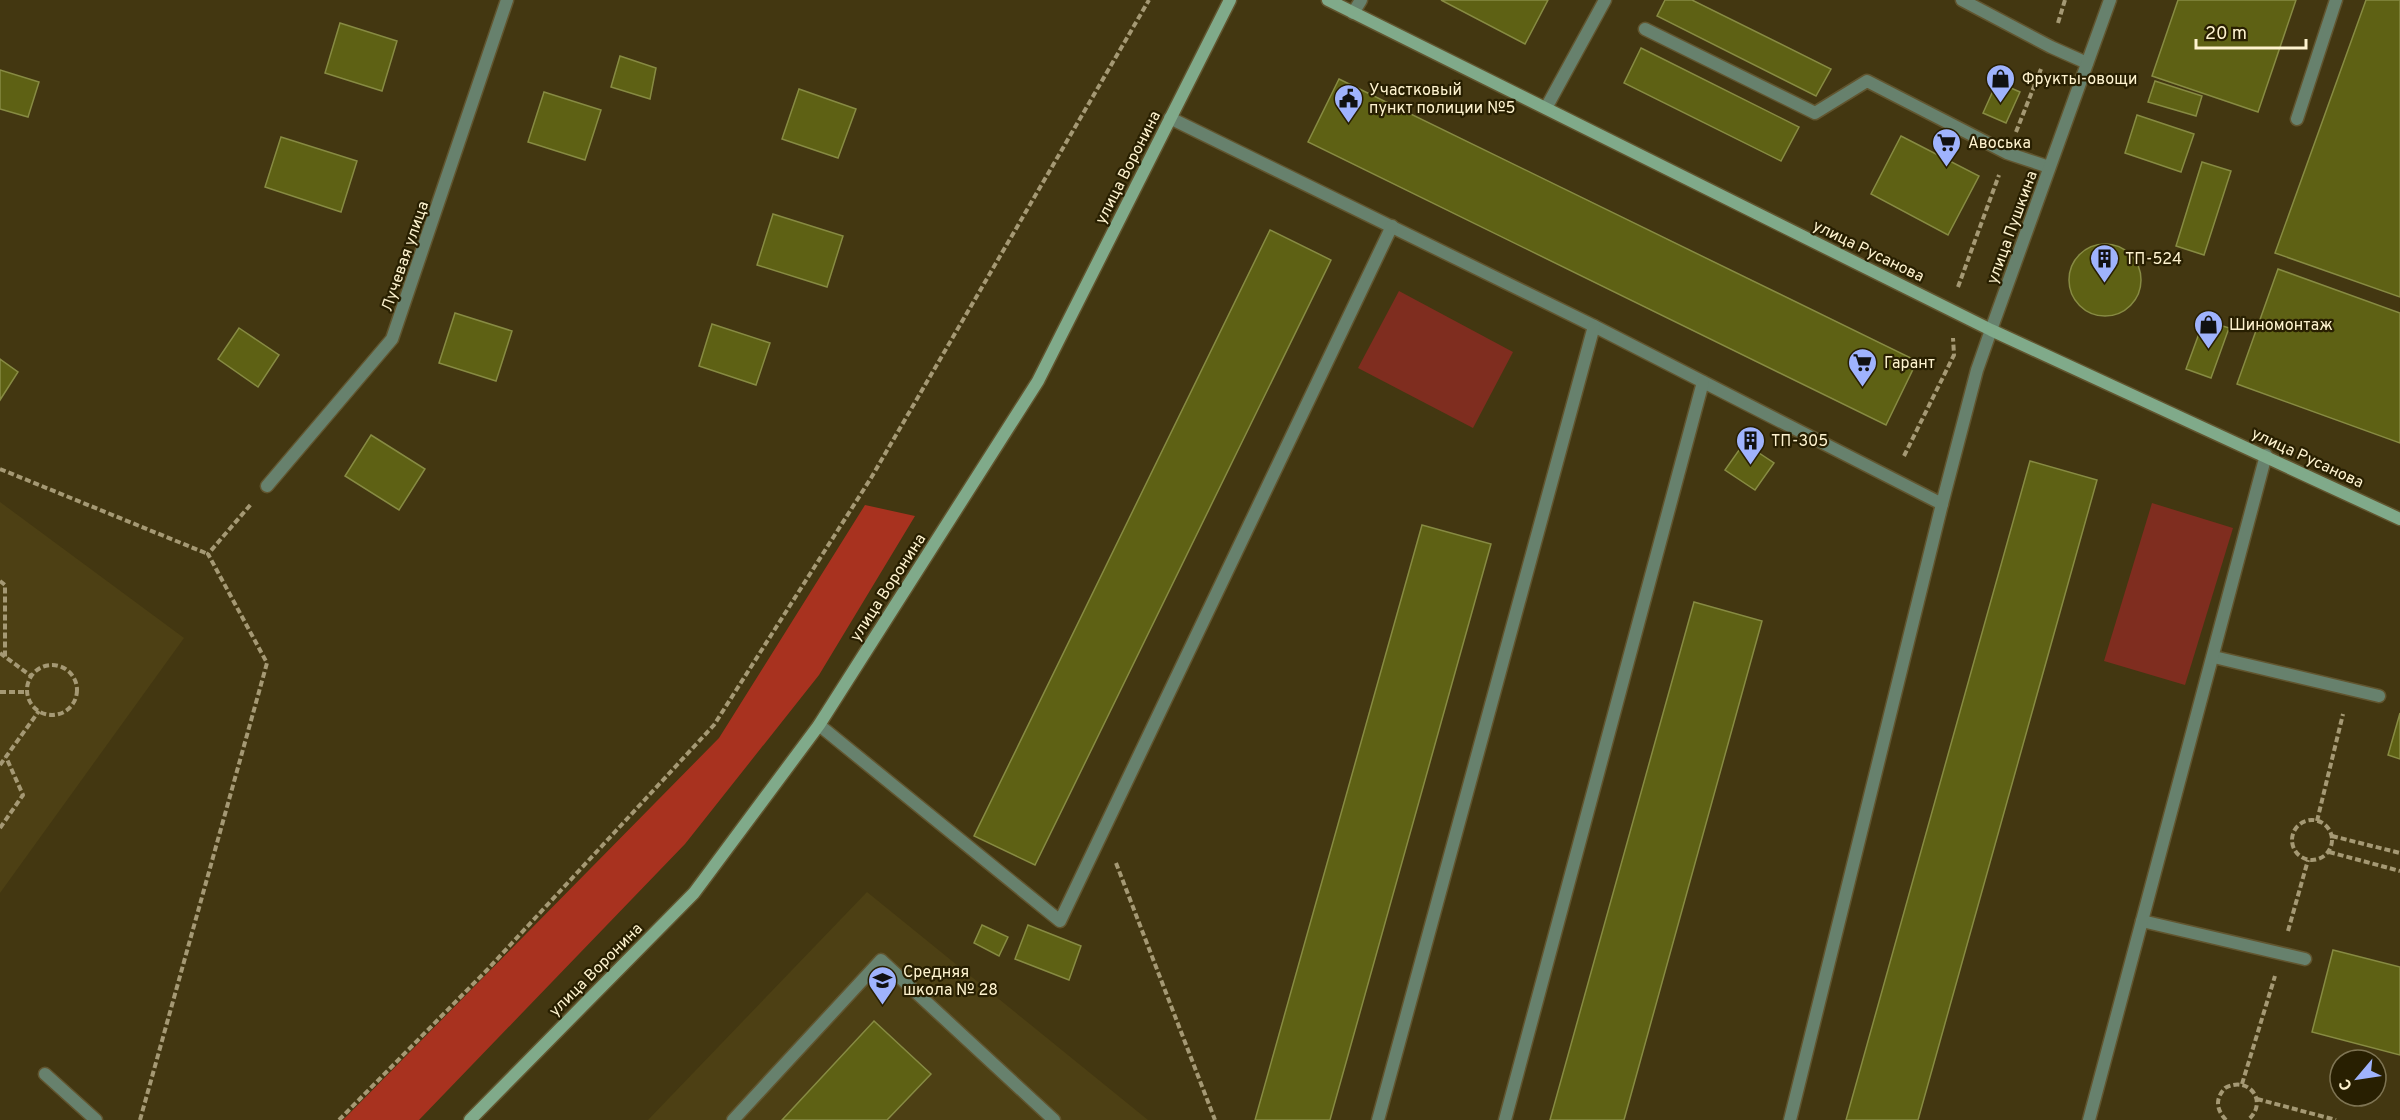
<svg xmlns="http://www.w3.org/2000/svg" width="2400" height="1120" font-family="Overpass,sans-serif">
<rect width="100%" height="100%" fill="#433711"/>
<g fill="#4d4014">
<path d="M0,502l184,136 -184,255z"/>
<path d="M867,892l281,228h-500z"/>
</g>
<g fill="#7f2d1f">
<path d="M1399,291l114,61 -40,76 -115,-60z"/>
<path d="M2152,503l81,25 -48,157 -81,-24z"/>
</g>
<path fill="#a8321f" d="M865,505l50,11 -96,159 -134,169 -266,276h-76l376,-382z"/>
<g fill="#5e6114" stroke="#878b43" stroke-width="1.5">
<path d="M1441,0h107l-23,44z"/>
<path d="M1665,0h27l139,69 -15,27 -159,-80z"/>
<path d="M2178,0h118l-38,112 -106,-36z"/>
<path d="M2366,0h34v297l-125,-44z"/>
<path d="M340,23l57,18 -15,50 -57,-18z"/>
<path d="M1641,48l158,79 -18,34 -157,-78z"/>
<path d="M620,56l36,12 -6,31 -39,-12z"/>
<path d="M0,70l39,12 -11,35 -28,-8z"/>
<path d="M1339,79l578,282 -31,64 -578,-283z"/>
<path d="M2155,81l47,15 -6,20 -48,-14z"/>
<path d="M1997,82l23,10 -14,31 -23,-10z"/>
<path d="M799,89l57,20 -18,49 -56,-19z"/>
<path d="M544,92l57,18 -16,50 -57,-18z"/>
<path d="M2137,115l57,19 -13,38 -56,-19z"/>
<path d="M1901,136l78,40 -31,59 -77,-41z"/>
<path d="M281,137l76,24 -16,51 -76,-25z"/>
<path d="M2202,162l29,9 -27,84 -28,-9z"/>
<path d="M773,214l70,22 -16,51 -70,-22z"/>
<path d="M1270,230l61,30 -296,605 -61,-29z"/>
<circle cx="2105" cy="280" r="36"/>
<path d="M2278,269l122,44v130l-163,-59z"/>
<path d="M455,313l57,18 -16,50 -57,-18z"/>
<path d="M2204,320l25,8 -18,50 -25,-9z"/>
<path d="M712,324l58,19 -14,42 -57,-19z"/>
<path d="M239,328l40,27 -21,32 -40,-28z"/>
<path d="M0,359l18,13 -18,28z"/>
<path d="M371,435l54,34 -26,41 -54,-34z"/>
<path d="M1744,443l30,20 -19,27 -30,-20z"/>
<path d="M2030,461l67,19 -179,640h-72z"/>
<path d="M1422,525l69,19 -158,565 -3,11h-75z"/>
<path d="M1694,602l68,19 -138,499h-74z"/>
<path d="M2400,713v46l-12,-4z"/>
<path d="M982,925l26,12 -9,19 -25,-13z"/>
<path d="M1028,925l53,21 -12,34 -54,-21z"/>
<path d="M2333,950l67,17v88l-88,-23z"/>
<path d="M874,1021l57,53 -44,46h-105z"/>
</g>
<g fill="none" stroke-linecap="round" stroke-linejoin="round">
<defs>
<g id="lane">
<path d="M1962,0l89,47 36,16"/>
<path d="M1353,13l8,-13"/>
<path d="M1645,29l170,84 52,-32 140,72 42,14"/>
<path d="M1546,108l59,-108"/>
<path d="M1170,118l424,208 348,178"/>
<path d="M2297,119l39,-119"/>
<path d="M2214,657l165,39"/>
<path d="M819,725l241,196 332,-695"/>
<path d="M2142,921l163,38"/>
<path d="M45,1074l51,46"/>
<path d="M733,1120l148,-160 173,160"/>
<path d="M1378,1120l216,-794"/>
<path d="M1505,1120l198,-738"/>
<path d="M1790,1120l152,-616 35,-134 14,-40"/>
<path d="M2089,1120l177,-665"/>
</g>
<g id="street">
<path d="M1991,330l119,-330"/>
<path d="M267,486l125,-147 115,-339"/>
</g>
<g id="secondary">
<path d="M1328,0l663,330 409,189"/>
<path d="M470,1120l224,-227 125,-168 219,-344 192,-381"/>
</g>
</defs>
<use href="#lane" stroke="#61552f" stroke-width="15"/>
<use href="#street" stroke="#61552f" stroke-width="15"/>
<use href="#secondary" stroke="#61552f" stroke-width="15"/>
<g stroke="#a59974" stroke-width="4" stroke-dasharray="6 3" stroke-linecap="butt">
<path d="M2058,23l7,-23"/>
<path d="M2016,132l25,-63"/>
<path d="M1958,287l41,-112"/>
<path d="M1904,456l50,-101 -1,-17"/>
<path d="M0,469l208,85"/>
<path d="M0,581l5,4v72"/>
<path d="M0,653l31,23"/>
<circle cx="52" cy="690" r="25"/>
<path d="M0,692h28"/>
<path d="M0,765l39,-54"/>
<circle cx="2312" cy="840" r="20"/>
<path d="M2317,821l26,-107"/>
<path d="M0,828l23,-33 -17,-38"/>
<path d="M2332,836l68,17"/>
<path d="M2329,852l71,19"/>
<path d="M1116,863l99,257"/>
<path d="M2288,931l20,-71"/>
<path d="M2242,1084l33,-108"/>
<path d="M2257,1099l79,21"/>
<path d="M140,1120l127,-457 -59,-109 44,-51"/>
<path d="M339,1120l148,-150 227,-245 157,-247 278,-478"/>
<path d="M2226,1120c-10,-11 -11,-21 -1,-32 24,-13 44,14 23,32"/>
</g>
<use href="#lane" stroke="#67816d" stroke-width="12"/>
<use href="#street" stroke="#67816d" stroke-width="12"/>
<use href="#secondary" stroke="#80aa8a" stroke-width="12"/>
</g>
<defs>
<symbol id="shop-pin" viewBox="-11 -11 22 30"><path d="M0 17L-7.5 6A9.5 9.5 0 1 1 7.5 6Z" fill="#9fb3fd" stroke="#281f01"/><path d="M-5-2.5h2.3a2.7 3.5 0 0 1 5.4 0H5L5.5 6h-11ZM-1.5-2.5h3a1.5 2.3 0 0 0-3 0Z" fill="#111"/></symbol>
<symbol id="civic-pin" viewBox="-11 -11 22 30"><path d="M0 17L-7.5 6A9.5 9.5 0 1 1 7.5 6Z" fill="#9fb3fd" stroke="#281f01"/><path d="M-.6-6.5H3V-4.5H.6V-3L4-1V1h2V6H-6V1h2V-1L-.6-3ZM-1.2 2.5V6h2.4V2.5Z" fill="#111"/></symbol>
<symbol id="supermarket-pin" viewBox="-11 -11 22 30"><path d="M0 17L-7.5 6A9.5 9.5 0 1 1 7.5 6Z" fill="#9fb3fd" stroke="#281f01"/><path d="M-6-5.5h2.5l.6 2H6L4.5 2H-2.5L-4.4-4H-6ZM-1.5 3.2a1.3 1.3 0 1 0 .1 0ZM3 3.2a1.3 1.3 0 1 0 .1 0Z" fill="#111"/></symbol>
<symbol id="building-pin" viewBox="-11 -11 22 30"><path d="M0 17L-7.5 6A9.5 9.5 0 1 1 7.5 6Z" fill="#9fb3fd" stroke="#281f01"/><path d="M-4-6H4V6H1V3H-1V6H-4ZM-2.5-4.3h1.7v1.8h-1.7ZM.8-4.3h1.7v1.8H.8ZM-2.5-1h1.7V.8h-1.7ZM.8-1h1.7V.8H.8Z" fill="#111"/></symbol>
<symbol id="school-pin" viewBox="-11 -11 22 30"><path d="M0 17L-7.5 6A9.5 9.5 0 1 1 7.5 6Z" fill="#9fb3fd" stroke="#281f01"/><path d="M0-5L7-2L0 1L-7-2ZM-4 1L0 2.5L4 1V4Q0 6-4 4Z" fill="#111"/></symbol>
</defs>
<g fill-rule="evenodd">
<use href="#shop-pin" x="1984" y="62" width="33" height="45"/>
<use href="#civic-pin" x="1332" y="82" width="33" height="45"/>
<use href="#supermarket-pin" x="1930" y="126" width="33" height="45"/>
<use href="#building-pin" x="2088" y="242" width="33" height="45"/>
<use href="#shop-pin" x="2192" y="308" width="33" height="45"/>
<use href="#supermarket-pin" x="1846" y="346" width="33" height="45"/>
<use href="#building-pin" x="1734" y="424" width="33" height="45"/>
<use href="#school-pin" x="866" y="964" width="33" height="45"/>
</g>
<g text-anchor="middle" stroke-width="4.5" stroke-linejoin="round" paint-order="stroke">
<g font-size="16" fill="#fef3cf" stroke="#281f01" text-anchor="start">
<text x="2022" y="84">Фрукты-овощи</text>
<text x="1369" y="95">Участковый<tspan x="1369" dy="18">пункт полиции №5</tspan></text>
<text x="1968" y="148">Авоська</text>
<text x="2125" y="264">ТП-524</text>
<text x="2229" y="330">Шиномонтаж</text>
<text x="1884" y="368">Гарант</text>
<text x="1771" y="446">ТП-305</text>
<text x="903" y="977">Средняя<tspan x="903" dy="18">школа № 28</tspan></text>
</g>
<g font-size="16" fill="#fef3cf" stroke="#281f01">
<text transform="translate(1127 167) rotate(-63)" y="6">улица Воронина</text>
<text transform="translate(2011 227) rotate(-70)" y="6">улица Пушкина</text>
<text transform="translate(1869 250) rotate(26)" y="6">улица Русанова</text>
<text transform="translate(404 256) rotate(-71)" y="6">Лучевая улица</text>
<text transform="translate(2308 457) rotate(25)" y="6">улица Русанова</text>
<text transform="translate(887 587) rotate(-57)" y="6">улица Воронина</text>
<text transform="translate(595 969) rotate(-45)" y="6">улица Воронина</text>
</g>
</g>
<g transform="translate(2358 1078) rotate(241)"><circle r="28" fill="#281f01" stroke="#7e7453" stroke-width="1.5"/>
<path d="M0-4.5L10 22L0 15L-10 22Z" fill="#9fb3fd"/>
<text y="-9" font-size="16" font-weight="bold" text-anchor="middle" fill="#fef3cf">С</text>
</g>
<path d="M2196 39v9h110v-9" fill="none" stroke="#fef3cf" stroke-width="3"/>
<text x="2205" y="39" font-size="18" fill="#fef3cf" stroke="#281f01" stroke-width="4.5" paint-order="stroke">20 m</text>
</svg>
